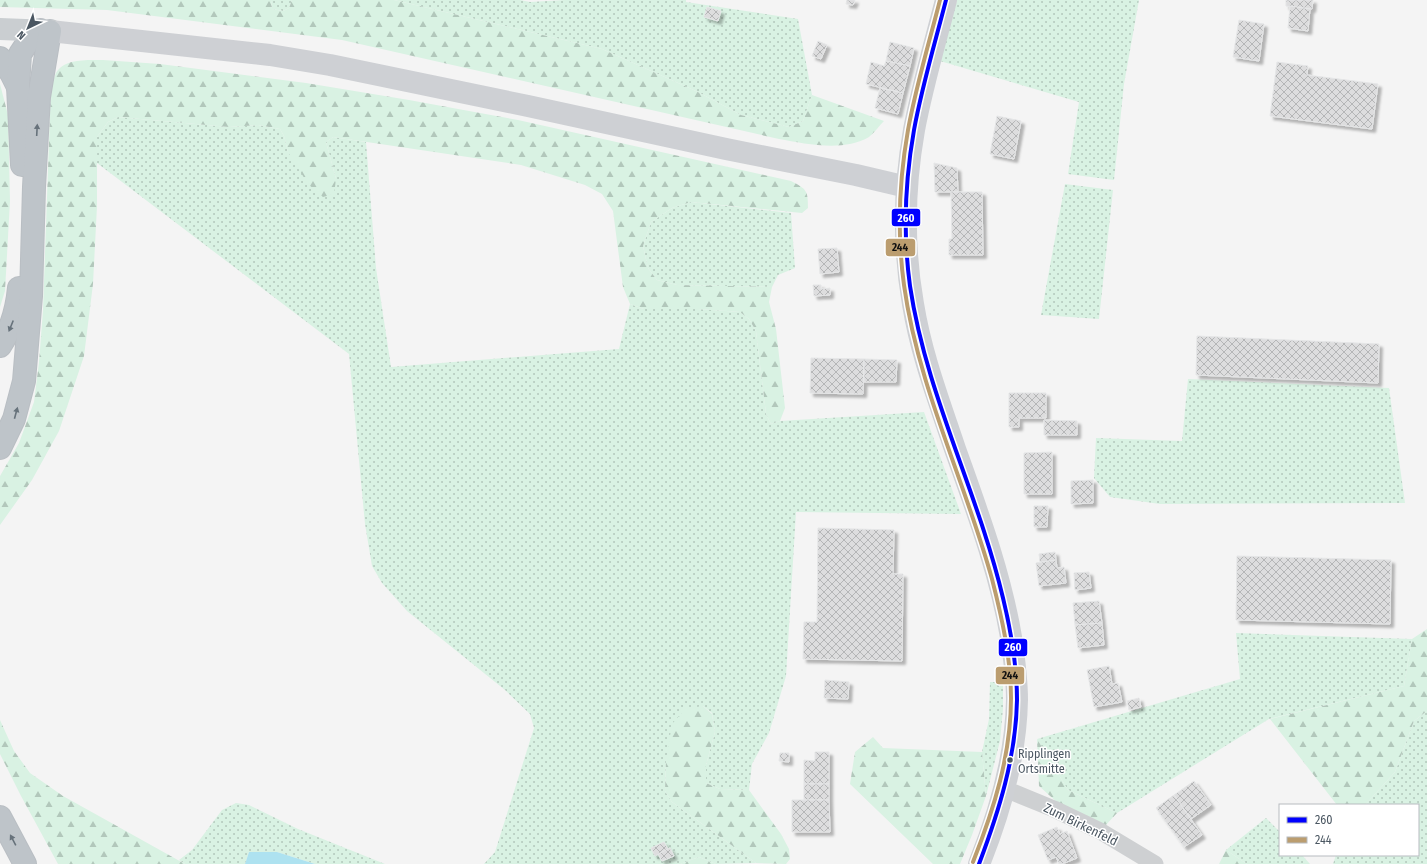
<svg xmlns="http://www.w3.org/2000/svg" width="1427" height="864" font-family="'Fira Sans Condensed',sans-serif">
<defs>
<pattern id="grass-dots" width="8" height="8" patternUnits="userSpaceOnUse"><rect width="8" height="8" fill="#d9f2e3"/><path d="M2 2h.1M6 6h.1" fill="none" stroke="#b2c7bb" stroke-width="1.8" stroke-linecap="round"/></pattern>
<pattern id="forest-firs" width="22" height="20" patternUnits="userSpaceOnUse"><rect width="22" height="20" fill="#d9f2e3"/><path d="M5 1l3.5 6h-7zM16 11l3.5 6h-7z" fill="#b2c7bb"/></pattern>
<pattern id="building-cross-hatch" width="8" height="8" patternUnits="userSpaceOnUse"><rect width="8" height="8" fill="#ddddde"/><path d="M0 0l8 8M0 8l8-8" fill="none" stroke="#b5b6b7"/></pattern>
<filter id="shadow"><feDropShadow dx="3.5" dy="3.5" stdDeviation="1" flood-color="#0004"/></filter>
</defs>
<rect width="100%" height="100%" fill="#f4f4f4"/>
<g fill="url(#grass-dots)">
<path d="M271,0h21l-3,8 -6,3 -11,-2z"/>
<path d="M394,0h126l10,2 35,-2h121v2l112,17 14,76 -9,26 -14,6 -48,-12 -45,-24 -94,-42z"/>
<path d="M957,0h182l-15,84 -10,96 -46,-6 11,-72 -139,-41z"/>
<path d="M118,117l111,10 29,-2 22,4 4,7 4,16 48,27 -10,-37 7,-5 33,5 10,126 15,99 228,-18 11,-45 14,5h54l42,3 9,7 7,12 10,83 5,10 9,-3 144,-9 37,102 -165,-2 -10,164 -17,57 -17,31 -3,26 -29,-1 -14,-6v-18l9,-33 -3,-19 -9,-7 -37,54 -1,31 7,11 84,61 -40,1 -17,-7 -19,7h-196l11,-12 39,-124 -4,-14 -25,-24 -98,-79 -25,-28 -10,-17 -7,-42 -16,-170 -252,-191v-26l11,-15z"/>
<path d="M1065,184l48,6 -14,129 -58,-4z"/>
<path d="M691,202l100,11 4,55 -17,7 -6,12 -95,-2 -20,-5 -9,-12 -5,-22 8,-24 21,-14z"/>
<path d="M1188,379l201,9 16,115 -245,1 -50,-7 -16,-19 2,-40 86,3z"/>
<path d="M1236,633l176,6 -8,47 -135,33 -152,94 -49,-23 -31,-51 203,-60z"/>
<path d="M990,682h13v27l-3,32 -14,55 -4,-44 7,-33z"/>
<path d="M1427,711v153h-94l3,-9h82v-50h-53l30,-33 19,-51z"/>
<path d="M236,803l13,2 49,24 87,35h-70l-38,-12h-28l-4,12h-60l-6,-4 13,-10 30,-40z"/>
<path d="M1266,818l14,14v23h22l8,9h-63l-21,-14z"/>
</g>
<g fill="url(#forest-firs)">
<path d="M0,0h271l1,9 11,2 6,-3 3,-8h102l208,49 94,42 45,24 48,12 14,-6 9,-26 72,26c-5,5 -10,12 -15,16 -25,15 -63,7 -90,2l-437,-99 -235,-30 -107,-3z"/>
<path d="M103,60l57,4 146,19 103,17 109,20 273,61c16,8 17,10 17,27l-6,5 -111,-11 -19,6 -21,14 -8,24 5,22 9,12 20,5 95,2 -3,15 7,27 9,79 -5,13 -9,3 -5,-10 -10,-83 -7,-12 -9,-7 -42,-3h-54l-14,-5 -7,-17 -10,-76 -11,-17 -17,-9 -64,-20 -188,-28 -7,5 10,37 -2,15 -11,3 -15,-13 -20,-32 -4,-16 -4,-7 -22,-4 -29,2 -111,-10 -10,5 -11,15v69l-4,78 -9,72 -25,75 -27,49 -32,45v-49l19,-33 15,-41 5,-40 4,-52 8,-225c2,-3 3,-8 5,-12 8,-15 33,-13 47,-13z"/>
<path d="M0,84l8,31 2,86 -5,90 -5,16z"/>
<path d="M1427,629v82l-13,10 -19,51 -30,33h-28l-67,-86 134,-33 8,-47z"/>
<path d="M703,706l9,8 3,18 -9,33v18l14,6 29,1 32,44 8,15 1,10 -4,5 -30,-1 -84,-61 -7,-11 1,-31 6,-36 13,-15z"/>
<path d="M0,720l14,31 16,22 33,23 122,68h-127l-37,-68 -21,-42z"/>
<path d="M873,737l10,11 99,4 4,44 -14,39 -12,29h-27l-83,-80 5,-32z"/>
<path d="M1037,739l31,51 49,23 -13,14 -45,-23 -20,-18z"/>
<path d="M1226,850l21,14h-28z"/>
<path d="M699,857l17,7h-36z"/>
</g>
<path fill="#aee2f0" d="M249,852h28l38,12h-70z"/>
<g fill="url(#building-cross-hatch)" stroke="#e5e6e7" filter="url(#shadow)">
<path d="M847,0h8l-2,5 -7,-1z"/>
<path d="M1286,0h27l-1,9 -26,-3z"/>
<path d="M1290,6l20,3 -2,22 -20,-3z"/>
<path d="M707,7l14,4 -3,10 -14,-4z"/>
<path d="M1239,20l25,4 -5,37 -26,-4z"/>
<path d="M818,41l9,4 -6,14 -9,-3z"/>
<path d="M890,42l24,6 -4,18 -24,-5z"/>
<path d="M886,61l24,5 -7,27 -37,-9 5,-22 13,4z"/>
<path d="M1277,62l31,4 -1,9 71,9 -6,45 -102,-13z"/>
<path d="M880,88l23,5 -5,21 -23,-6z"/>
<path d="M997,116l24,5 -7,38 -24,-5z"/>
<path d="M934,163l23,5 1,24h-23z"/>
<path d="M951,192h31l1,63h-34v-16h3z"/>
<path d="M837,248l2,24 -19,2 -2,-25z"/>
<path d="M813,285h8v4l9,-1v7l-16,1z"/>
<path d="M1197,336l182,8 -1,39 -182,-8z"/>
<path d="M811,358l53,1 -1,35 -53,-1z"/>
<path d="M864,359l33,1 -1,22h-32z"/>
<path d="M1009,393h37v25h-27v9h-10z"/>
<path d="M1044,420l33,1v14h-33z"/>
<path d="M1052,452v42h-28v-41z"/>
<path d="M1093,480v23l-22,1v-23z"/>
<path d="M1034,506h14l-1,21h-13z"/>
<path d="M818,528l76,2 -1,44h10l-1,87 -99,-2 1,-37h13z"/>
<path d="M1055,552l1,8 -16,2 -1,-8z"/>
<path d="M1237,556l154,4 -1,64 -154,-4z"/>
<path d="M1056,560l1,8 7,-1 2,16 -27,3 -3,-23z"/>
<path d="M1089,572l2,16 -16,2 -1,-17z"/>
<path d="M1099,601l3,22 -27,2 -2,-22z"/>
<path d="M1102,623l2,22 -26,3 -3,-23z"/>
<path d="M1109,666l3,18 6,-1 4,19 -28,5 -7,-37z"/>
<path d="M825,680l24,2 -1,17 -24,-1z"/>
<path d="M1139,698l2,9 -12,3 -2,-9z"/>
<path d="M815,752h14v32h-25v-24l11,1z"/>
<path d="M780,753h9v9l-10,-1z"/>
<path d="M1194,781l17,24 -20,14 -17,-24z"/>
<rect x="804" y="784" width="25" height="16"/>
<path d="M1174,795l28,40 -18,12 -28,-39z"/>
<path d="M792,800h37l1,32h-38z"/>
<path d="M1057,827l3,7 7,-3 10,27 -15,6h-3l-3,-7 -8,3 -10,-25z"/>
<path d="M664,842l4,7 -13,7 -4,-8z"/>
<path d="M670,848l4,8 -12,5 -4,-7z"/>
</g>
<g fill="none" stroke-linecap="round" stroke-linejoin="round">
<defs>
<g id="highway">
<path d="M0,58l11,15 7,14"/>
<path d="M22,165l-4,-78 2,-33 10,-15 10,-9"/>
<path d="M0,346c12,-18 17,-37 19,-58"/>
<path d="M0,448l14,-29 10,-38 7,-85 3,-109 5,-90 11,-66"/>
<path d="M0,817l25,47"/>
</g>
</defs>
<use href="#highway" stroke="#b9bec3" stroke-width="24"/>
<path stroke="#ced0d2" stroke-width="17" d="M1005,789l49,20 46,22 55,33"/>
<g stroke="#ced0d4" stroke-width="22">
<path d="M946,0c-11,43 -24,87 -32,130 -10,57 -11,117 -1,174 8,50 26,97 42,145 22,62 45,123 56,188 3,20 6,42 6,63 -1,57 -17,112 -38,164"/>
<path d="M50,31l220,24 60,10 198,41 198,43 130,26 51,12"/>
</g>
<path stroke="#caced1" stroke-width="22" d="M0,29l50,2"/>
<use href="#highway" stroke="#bec4c9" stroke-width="22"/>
<defs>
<path id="bus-1" d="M946,0c-11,43 -24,86 -32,130 -9,51 -11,105 -4,156 16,108 68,206 93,312 8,33 14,68 14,102 -1,57 -18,111 -38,164"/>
<path id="bus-2" d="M940,0c-11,43 -24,86 -32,130 -9,51 -11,104 -4,155 14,102 61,196 88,294 10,39 19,79 19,119 0,57 -17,111 -38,164"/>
</defs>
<use href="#bus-1" stroke="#fff" stroke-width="7"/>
<use href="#bus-2" stroke="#fff" stroke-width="7"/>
<use href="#bus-1" stroke="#00f" stroke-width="4"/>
<use href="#bus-2" stroke="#bb9d6f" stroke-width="4"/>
</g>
<defs><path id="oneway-solid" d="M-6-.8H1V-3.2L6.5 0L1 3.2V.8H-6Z"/></defs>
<g fill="#67727b">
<use href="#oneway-solid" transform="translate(37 130) rotate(-87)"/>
<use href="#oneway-solid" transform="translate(11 326) rotate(112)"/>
<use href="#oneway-solid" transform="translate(16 413) rotate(-75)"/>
<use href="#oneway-solid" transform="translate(13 840) rotate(-118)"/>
</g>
<circle fill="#4a5661" stroke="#fff" stroke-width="1.5" cx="1010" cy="760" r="3.5"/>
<g text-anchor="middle" stroke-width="3" stroke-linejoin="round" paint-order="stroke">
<g font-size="12" fill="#4a5661" stroke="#fff" text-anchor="start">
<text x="1018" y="758">Ripplingen<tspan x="1018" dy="15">Ortsmitte</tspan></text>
</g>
<g font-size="13" fill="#4a5661" stroke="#fff">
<text transform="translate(1081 824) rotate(26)" y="5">Zum Birkenfeld</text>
</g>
</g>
<g stroke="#fff" stroke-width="1.5">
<rect x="891" y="208" width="30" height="19" rx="4" fill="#00f"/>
<rect x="885" y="238" width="31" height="19" rx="4" fill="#bb9d6f"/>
<rect x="998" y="638" width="30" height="19" rx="4" fill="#00f"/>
<rect x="995" y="666" width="30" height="19" rx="4" fill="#bb9d6f"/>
</g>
<g font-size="11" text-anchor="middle" font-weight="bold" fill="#fff">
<text x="906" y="222">260</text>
<text x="1013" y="651">260</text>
</g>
<g font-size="11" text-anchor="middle" font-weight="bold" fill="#111">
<text x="900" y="251">244</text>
<text x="1010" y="679">244</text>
</g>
<rect x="1279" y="804" width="140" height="52" fill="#ffffff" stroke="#b7bbc0"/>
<rect x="1287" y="817" width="20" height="6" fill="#0000ff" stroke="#b7bbc0"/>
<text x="1315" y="824" font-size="12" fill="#4a5661">260</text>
<rect x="1287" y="837" width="20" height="6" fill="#bb9d6f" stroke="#b7bbc0"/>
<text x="1315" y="844" font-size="12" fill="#4a5661">244</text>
<g transform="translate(28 28) rotate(223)" stroke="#ffffff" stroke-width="3" paint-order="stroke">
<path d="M0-3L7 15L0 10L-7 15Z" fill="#4a5661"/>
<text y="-6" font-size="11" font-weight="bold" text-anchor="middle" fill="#4a5661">N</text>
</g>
</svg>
